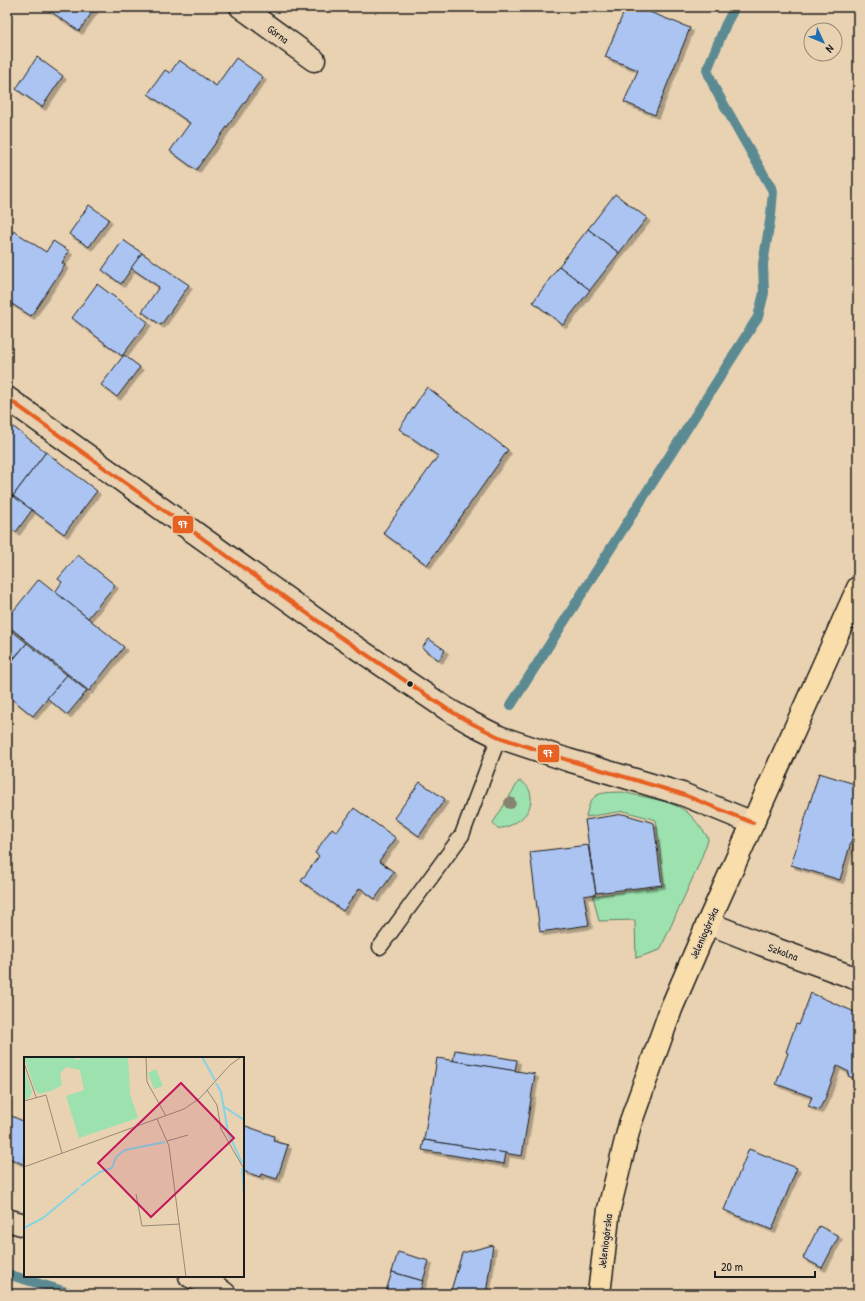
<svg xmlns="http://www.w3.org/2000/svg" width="865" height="1301" font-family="'Patrick Hand',sans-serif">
<defs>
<filter id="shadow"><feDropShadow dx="3.5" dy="3.5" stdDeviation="0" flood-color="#0004"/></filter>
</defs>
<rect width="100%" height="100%" fill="#e8d2b2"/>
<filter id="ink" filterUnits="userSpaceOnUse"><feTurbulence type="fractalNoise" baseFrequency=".025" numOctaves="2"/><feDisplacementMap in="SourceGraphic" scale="8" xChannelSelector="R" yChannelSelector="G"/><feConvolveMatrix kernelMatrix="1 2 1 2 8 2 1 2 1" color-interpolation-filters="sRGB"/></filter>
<g filter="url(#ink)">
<g fill="#9de2ae" stroke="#5c7f65">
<path d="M519,781c13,4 15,20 8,31 -5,8 -21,18 -30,16l-4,-5z"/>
<path d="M622,792c19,5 50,8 65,20 8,7 14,16 20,24l1,4 -9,24 -39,86 -24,8 -1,-38 -36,1 -6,-25 71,-10 -8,-66 -32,-9 -38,6c5,-26 13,-24 36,-25z"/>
</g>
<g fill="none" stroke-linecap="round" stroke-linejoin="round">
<g stroke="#5b8a93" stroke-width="10">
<path d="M511,705l247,-388 6,-24 -1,-29 8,-49 2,-24 -58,-102 -8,-19 19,-46 9,-17"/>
<path d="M7,1274l66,20"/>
</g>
</g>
<g fill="#abc4f1" stroke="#1c1c1c" filter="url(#shadow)">
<path d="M44,7h52l-17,24z"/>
<path d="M626,7h11l53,21 -35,87 -31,-13 14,-32 -33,-13z"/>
<path d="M37,57l26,19 -21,31 -26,-18z"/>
<path d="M236,58l27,19 -67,93 -26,-19 20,-28 -42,-29 17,-24 5,3 9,-13 37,26z"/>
<path d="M615,194l32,24 -28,35 -31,-24z"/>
<path d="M89,205l20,14 -20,28 -20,-13z"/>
<path d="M588,229l31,24 -29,37 -31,-24z"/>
<path d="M14,231l32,21 7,-11 16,10 -7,12 3,2 -34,51 -24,-15v-59z"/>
<path d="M123,240l19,13 -21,31 -19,-14z"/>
<path d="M142,253l47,32 -28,40 -19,-13 17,-25 -28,-19z"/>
<path d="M559,266l31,24 -27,35 -30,-23z"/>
<path d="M97,284l51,38 -26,34 -50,-38z"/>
<path d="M124,355l16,12 -23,30 -16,-12z"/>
<path d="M427,387l81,63 -81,115 -44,-32 55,-77 -39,-27z"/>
<path d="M7,422l39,30 -33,44 -6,-5z"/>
<path d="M46,452l51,39 -33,43 -51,-38z"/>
<path d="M13,496l19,14 -16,22 -9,-6v-22z"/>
<path d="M78,555l37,30 -27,33 -33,-26 7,-10 -4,-3z"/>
<path d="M39,579l85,68 -35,44 -82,-66v-6z"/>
<path d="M7,627l20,16 -12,14 -8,-6z"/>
<path d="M429,639l16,11 -6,10 -17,-12z"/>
<path d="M27,643l40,32 -34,41 -26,-21v-28z"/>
<path d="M7,651l8,6 -8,10z"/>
<path d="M67,675l20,16 -20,24 -20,-17z"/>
<path d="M819,773l39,12v33l-18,62 -49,-15z"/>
<path d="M420,782l25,17 -26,37 -25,-18z"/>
<path d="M354,808l42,30 -17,23 15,11 -19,27 -15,-11 -17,23 -42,-30 18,-25 -4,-3 17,-25 5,4z"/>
<path d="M623,814l31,9 8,62 -66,8 -11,-73z"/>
<path d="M588,845l8,49 -12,2 5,29 -49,7 -10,-80z"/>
<path d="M811,993l46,20 1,-3v70l-10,-4 1,-4 -12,-6 -13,36h-1l-4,8 -11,-4 4,-9 -36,-13 12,-31 -2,-1 10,-28 3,1z"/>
<path d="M455,1050l62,10 -2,11 -62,-10z"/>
<path d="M437,1058l98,16 -13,82 -98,-16z"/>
<path d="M7,1114l18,8v43l-18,-8z"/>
<path d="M243,1125l31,11 -1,5 15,4 -11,34 -16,-5 -1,3 -17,-6z"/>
<path d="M424,1140l82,13 -2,11 -82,-14z"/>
<path d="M749,1149l48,19 -25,62 -48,-20z"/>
<path d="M819,1226l20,10 -17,32 -19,-10z"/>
<path d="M493,1245l-7,49h-36l12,-41z"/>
<path d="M398,1252l31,9 -6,20 -31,-9z"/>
<path d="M392,1272l31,9 -4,13h-34z"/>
</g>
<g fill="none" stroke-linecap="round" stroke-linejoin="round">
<defs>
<path id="lane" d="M380,947l82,-112 37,-98"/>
<g id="street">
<path d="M241,7l73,53"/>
<path d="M7,398l329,236 111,75 24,14 28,14 69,23 114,34 71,29"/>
<path d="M708,923l53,21 97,35"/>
<path d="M7,1220l18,5"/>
<path d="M190,1276l26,11 9,7"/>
</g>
<path id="primary" d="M599,1294l10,-85 21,-85 41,-115 37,-86 150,-335"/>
</defs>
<use href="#lane" stroke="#1c1c1c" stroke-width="17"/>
<use href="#street" stroke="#1c1c1c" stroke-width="25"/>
<use href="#primary" stroke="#1c1c1c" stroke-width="25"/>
<use href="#lane" stroke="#e8d2b2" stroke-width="14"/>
<use href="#street" stroke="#e8d2b2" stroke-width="22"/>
<use href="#primary" stroke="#f9deab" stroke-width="22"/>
<defs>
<path id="bus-1" d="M7,398l329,236 111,75 24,14 28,14 69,23 114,34 71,29"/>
</defs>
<use href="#bus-1" stroke="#e8d2b2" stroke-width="7"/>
<use href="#bus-1" stroke="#e76122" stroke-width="4"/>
</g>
<circle fill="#86846f" cx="510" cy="803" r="6"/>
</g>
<circle fill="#1c1c1c" stroke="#e8d2b2" stroke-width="1.5" cx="410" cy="684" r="3.5"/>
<g text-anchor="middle" stroke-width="3" stroke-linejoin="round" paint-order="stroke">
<g font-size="11" fill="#1c1c1c" stroke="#e8d2b2">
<text transform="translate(278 34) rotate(36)" y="4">Górna</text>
<text transform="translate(704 933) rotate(-66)" y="4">Jeleniogórska</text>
<text transform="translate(783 952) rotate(20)" y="4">Szkolna</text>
<text transform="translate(605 1241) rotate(-83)" y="4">Jeleniogórska</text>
</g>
</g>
<g transform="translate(24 1057)">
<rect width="220" height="220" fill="#e8d2b2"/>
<path d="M0,0h51l1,3 11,-3h41l2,37 8,24 -59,20 -13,-42 18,-6 -4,-20 -14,-3 -6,6 2,12 -11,6 -12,3 -4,-4zM0,10l8,25 -2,5 -6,3zM132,12l7,17 -9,3 -6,-16z" fill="#9de2ae"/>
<path fill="none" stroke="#85d4e3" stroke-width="2" d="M178,0l13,23M192,26l5,9 7,40 14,31M199,49l21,14M218,111l2,27M57,129l19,-14 12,-4 4,-11 9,-7 40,-8M0,171l19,-10 36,-30"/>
<path fill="none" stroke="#968976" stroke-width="1" d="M122,0l1,25 19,34M0,6l12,34M183,33l10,15 4,24 23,40M0,44l22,-6 16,58M133,62l12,27 17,131M143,84l21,-6M0,110l160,-58 16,-11 30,-33 11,-8M112,137l6,32 38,-2"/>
<path fill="#c2185b" fill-opacity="0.15" stroke="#c2185b" stroke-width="2" d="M157,26l53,55 -83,79 -53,-54z"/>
<rect width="220" height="220" fill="none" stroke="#1c1c1c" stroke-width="2"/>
</g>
<g stroke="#e8d2b2" stroke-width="1.5">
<rect x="172" y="515" width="22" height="19" rx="4" fill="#e76122"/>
<rect x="537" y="744" width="23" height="19" rx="4" fill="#e76122"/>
</g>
<g font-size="11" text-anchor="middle" font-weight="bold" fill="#fff">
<text x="183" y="528">97</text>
<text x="548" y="757">97</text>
</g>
<rect width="865" height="1301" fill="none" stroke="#e8d2b2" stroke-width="24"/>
<rect x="12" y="12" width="841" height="1277" fill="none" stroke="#1c1c1c" stroke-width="1.5" filter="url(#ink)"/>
<g transform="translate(823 42) rotate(134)"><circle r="19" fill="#e8d2b2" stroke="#968976"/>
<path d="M0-3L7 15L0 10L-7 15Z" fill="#1f6fb2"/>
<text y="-6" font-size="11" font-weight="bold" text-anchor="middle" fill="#1c1c1c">N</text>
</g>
<path d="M715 1271v6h100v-6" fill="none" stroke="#1c1c1c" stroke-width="2"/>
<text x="721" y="1271" font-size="12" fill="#1c1c1c" stroke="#e8d2b2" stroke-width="3" paint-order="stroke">20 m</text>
</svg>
